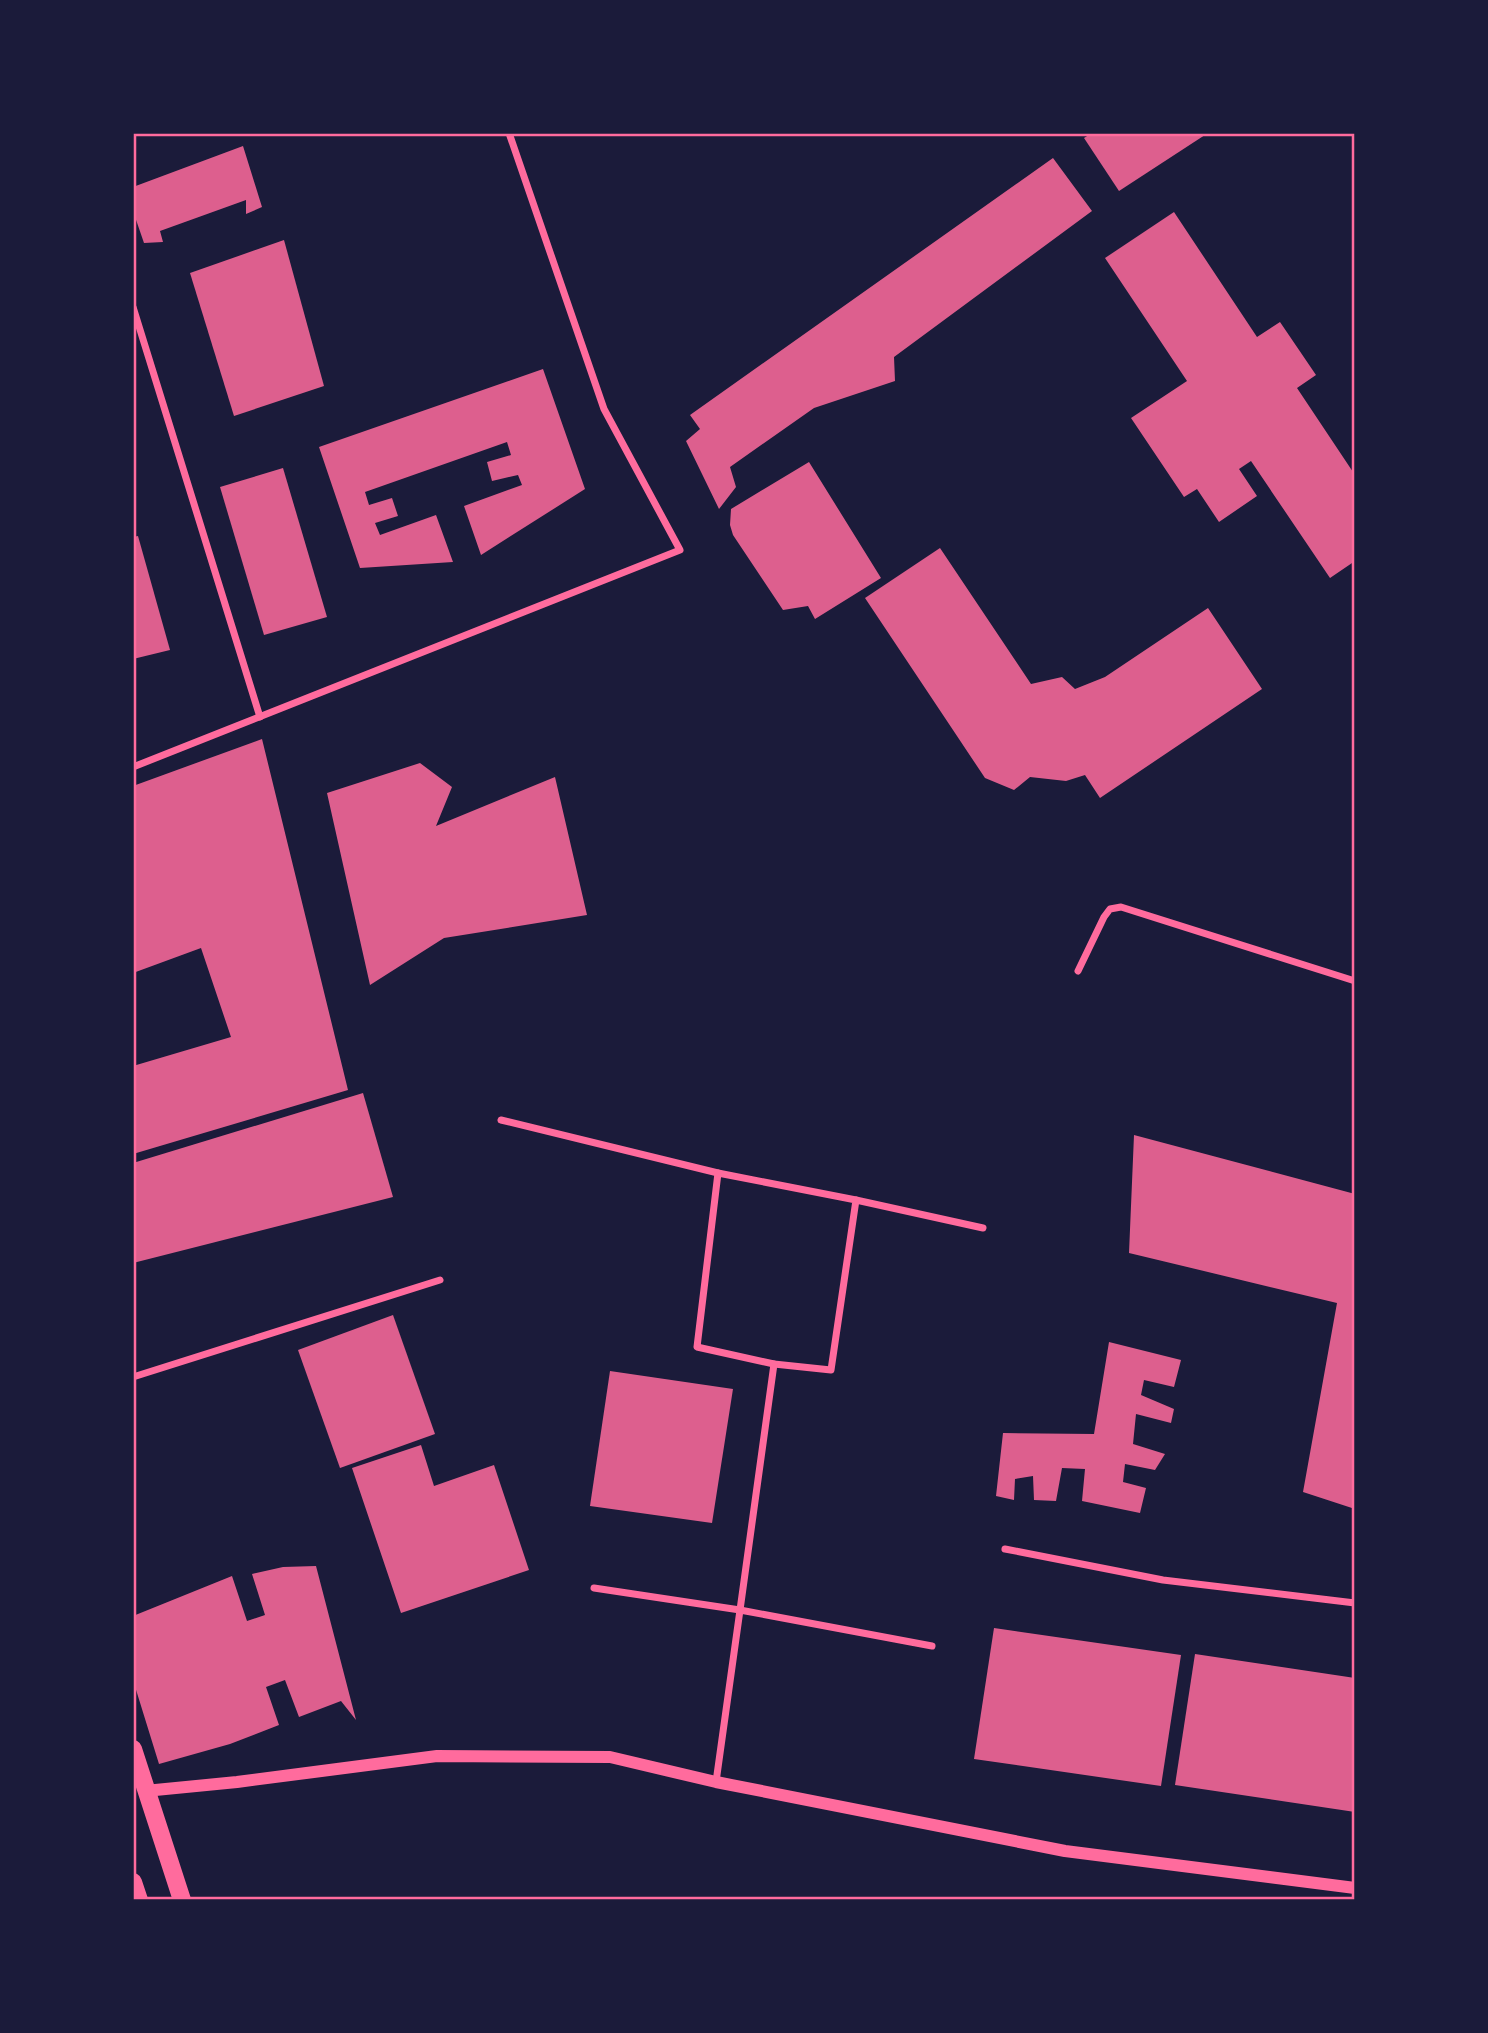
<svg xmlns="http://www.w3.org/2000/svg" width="1488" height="2033" font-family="Cabin,sans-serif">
<rect width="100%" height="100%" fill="#1b1b3a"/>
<g fill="#dd5f8e">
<path d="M1092,133h116l-89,58 -35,-53z"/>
<path d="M243,146l19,61 -16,7v-14l-86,31 3,11 -19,1 -11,-32v-24z"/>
<path d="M1053,158l39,53 -198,146 1,24 -81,27 -84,59 6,20 -17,22 -33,-68 14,-12 -10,-14z"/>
<path d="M1174,212l83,125 23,-15 36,53 -19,13 58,87v86l-25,17 -79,-117 -12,8 18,27 -38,26 -22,-33 -13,8 -53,-79 56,-37 -82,-123z"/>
<path d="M284,240l40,146 -90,30 -44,-143z"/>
<path d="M543,369l42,120 -104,66 -17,-49 58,-21 -4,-10 -26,6 -5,-19 24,-7 -4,-13 -142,50 4,13 23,-7 6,18 -23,7 5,12 56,-20 17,47 -93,6 -41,-121z"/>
<path d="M809,462l72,116 -66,41 -7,-13 -25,4 -50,-75 -3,-10 1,-16z"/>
<path d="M283,468l44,149 -63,18 -44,-148z"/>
<path d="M138,536l32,114 -37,9v-122z"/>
<path d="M940,548l91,136 31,-7 13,12 30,-12 103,-69 54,81 -162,109 -15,-23 -19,6 -36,-4 -16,13 -29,-12 -120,-180z"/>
<path d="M262,739l86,351 -215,64v-88l98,-29 -30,-89 -68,25v-187z"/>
<path d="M420,763l32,24 -16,39 119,-49 32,138 -143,23 -74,47 -43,-192z"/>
<path d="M363,1093l30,104 -260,66v-100z"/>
<path d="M1134,1135l221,59v315l-52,-17 34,-189 -208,-50z"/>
<path d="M393,1315l42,119 -95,34 -42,-118z"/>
<path d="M1109,1342l72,18 -7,27 -30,-7 -3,15 33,14 -3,14 -35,-9 -3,30 32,10 -10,16 -30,-6 -2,18 23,6 -6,25 -58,-12 3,-32 -23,-1 -6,33 -22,-1 -1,-24 -18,3 -1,21 -18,-4 7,-63 91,1z"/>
<path d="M610,1371l123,18 -21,134 -122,-17z"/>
<path d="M421,1445l13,41 60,-21 35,105 -128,43 -49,-145z"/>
<path d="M316,1566l40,154 -15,-19 -42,16 -14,-37 -19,7 13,38 -49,19 -71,20 -26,-84v-64l99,-40 15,45 18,-6 -13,-41 31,-7z"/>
<path d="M994,1628l187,27 -20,131 -187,-27z"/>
<path d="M1195,1654l160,24v134l-180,-27z"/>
</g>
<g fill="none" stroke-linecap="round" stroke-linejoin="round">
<g stroke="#ff6b9d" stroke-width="7">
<path d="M133,307l127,410"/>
<path d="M133,767l547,-217 -76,-141 -95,-276"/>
<path d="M1078,971l26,-54 6,-8 11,-2 234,74"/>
<path d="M501,1120l217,53"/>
<path d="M718,1173l138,27 -25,170 -57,-6 -77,-17z"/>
<path d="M856,1200l127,28"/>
<path d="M133,1377l307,-97"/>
<path d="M1005,1549l158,31 192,23"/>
<path d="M594,1588l146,22 34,-246"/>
<path d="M716,1782l24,-172 192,36"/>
</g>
<path stroke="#ff6b9d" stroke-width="12" d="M145,1791l92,-9 200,-26 173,1 106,25 349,69 290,37"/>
<g stroke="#ff6b9d" stroke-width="18">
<path d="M133,1749l49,151"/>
<path d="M133,1882l6,18"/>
</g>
</g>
<rect width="1488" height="2033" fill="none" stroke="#1b1b3a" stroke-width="270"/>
<rect x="135" y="135" width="1218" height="1763" fill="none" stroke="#ff6b9d" stroke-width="2.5"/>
</svg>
